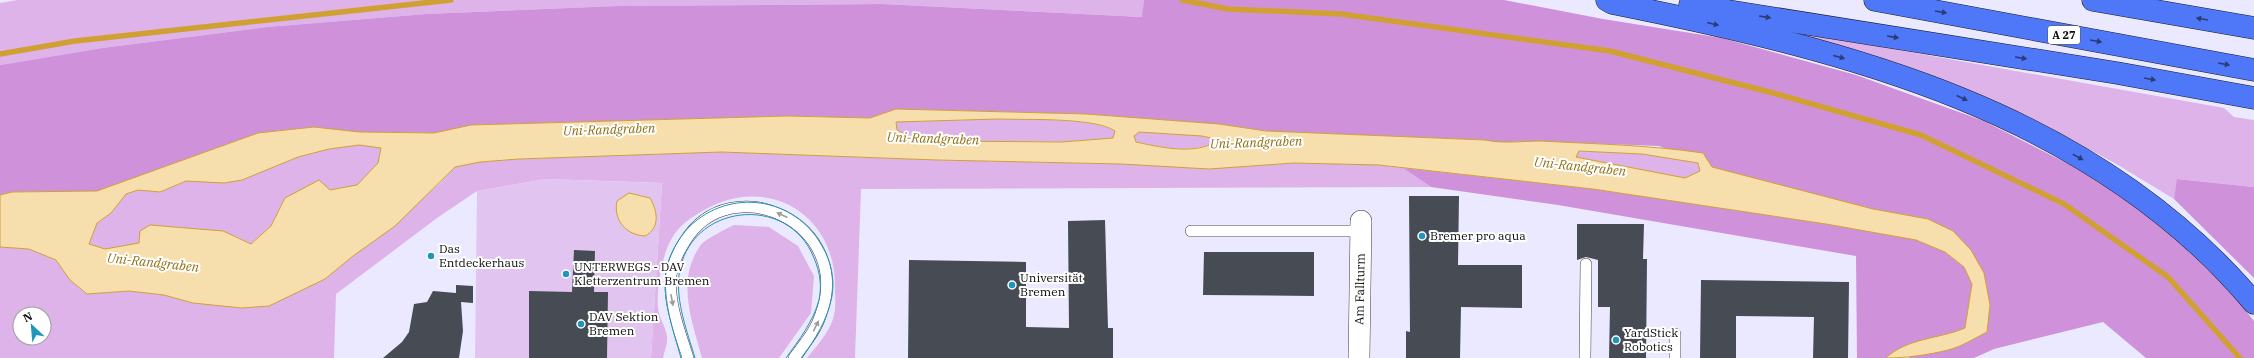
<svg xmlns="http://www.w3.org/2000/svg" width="2254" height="358" font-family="'IBM Plex Serif',serif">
<rect width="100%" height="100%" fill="#ebe9ff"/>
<g fill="#ddb3e9" fill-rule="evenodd">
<path d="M17,0h1127l-1,17 -261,-13 -265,2 -191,8 -159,13 -165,21 -102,17v-62z"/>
<path d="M1758,25l466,83 10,9 20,3v67l-76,-8 -4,20 -56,-34 -90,-49 -96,-38z"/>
<path d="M998,119c26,1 96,-1 117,12l-2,7 -51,4 -119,-1 -32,-3 -14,-8 -1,-8z"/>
<path d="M1139,132l63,4 9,2 1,6c-24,9 -52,3 -76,-2l-2,-6z"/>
<path d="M359,145l22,3 -3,15 -21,22 -72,13 -14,28 -20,18 -28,-13 -118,18 -16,-5 8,-21 14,-10 15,-19 12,-4 22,2 26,-11 56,-1 56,-23 31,-8z"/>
<path d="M1579,151l63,3 56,9 2,8 -15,7 -110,-21z"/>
<path d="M720,152l217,8 184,4 88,5 85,-6 85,2 24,3 28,19 -570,2 -6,169h-48c8,-10 18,-21 23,-32 7,-12 5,-28 5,-42 -1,-70 -67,-109 -129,-75 -13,7 -27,16 -34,29 -10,16 -16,52 -14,70 1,11 10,22 9,32 0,6 -3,12 -4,18h-12l11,-175 -116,-4 -69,12 -40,27 -101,76 -2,64h-334v-111l29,2 27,11 14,20 17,14 42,-3 35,4 29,8 132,-24 114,-95 16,-17 25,-5 39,-3zM20,314h24v24h-24z"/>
<path d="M734,225l35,2 29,19 16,30 -3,37 -32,45h-77c-10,-37 -26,-77 -2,-112 5,-7 26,-17 34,-21z"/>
</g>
<g fill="#cf92da">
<path d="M1144,0h360l99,19 119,19 134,37 128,46 126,64 54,43 65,62 25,31v37h-108l-43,-36 -109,27 -20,9h-66l9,-4 32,-4 38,-18 -3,-59 -56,-54 -55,-10 -138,-35 -24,-7 -52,-21 -134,-5 -27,2 -13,-3 -219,-9 -47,-7 -133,-10 -190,-5 -26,9 -83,-2 -316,9 -37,8 -75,-1 -45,-5 -56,6 -161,58 -85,1 -12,3v-130l102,-17 165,-21 159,-13 191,-8 265,-2 260,13z"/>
<path d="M1403,168l190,21 233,35 90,16 29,12 19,15 8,17 -7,45c-26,9 -58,10 -79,29h-29l-1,-102 -298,-51 -127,-18z"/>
<path d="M2177,179l77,8v91l-80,-79z"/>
</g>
<path fill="#e1c5f0" d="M546,179l116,4 -11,175h-176l2,-167z"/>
<g fill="#f7dfad" stroke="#d0a033" fill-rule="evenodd">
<path d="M896,109l190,5 133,10 47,7 219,9c19,4 37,1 56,1 54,3 108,4 162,12l9,14 161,42 55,10 25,12 18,19 13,23 6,32 -3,27c-12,6 -26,15 -39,18 -20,5 -42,8 -62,8 21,-20 53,-19 79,-30l7,-44 -8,-17 -19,-15 -29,-12 -90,-16 -233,-35 -214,-24 -85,-2 -85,6 -88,-5 -184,-4 -216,-8 -202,7 -39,3 -25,5 -60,59 -42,30 -28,23 -56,27 -27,2 -49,-5 -29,-8 -35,-4 -42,3 -17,-14 -14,-20 -27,-11 -29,-2v-52l12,-3 85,-1 161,-58 56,-6 45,5 75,1 37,-8 316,-9 83,2zM998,119c26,1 97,-2 117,12l-2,7 -51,4 -119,-1 -32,-3 -14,-8 -1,-8zM1139,132l63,4 9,2 1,6c-23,10 -53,3 -76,-2l-2,-6zM359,145l22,3 -3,15 -21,22 -27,5 -11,-10 -34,18 -14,28 -20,18 -28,-13 -73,-6 -10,6 -1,12 -34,6 -16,-5 8,-21 14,-10 15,-19 12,-4 22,2 26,-11 38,2 18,-3 56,-23 31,-8zM1579,151l63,3 56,9 2,8 -15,7 -109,-21z"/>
<path d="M629,193l21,5c8,14 10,30 -5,38 -19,-1 -32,-16 -28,-35z"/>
</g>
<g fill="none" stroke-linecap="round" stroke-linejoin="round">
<g stroke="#d0a033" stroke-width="5.5">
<path d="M1182,0l46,9 113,5 269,37 167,43 144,41 143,69 104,73 72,81"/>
<path d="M0,54l75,-13 376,-41"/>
</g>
</g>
<g fill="#474b54">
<path d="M1409,196h50l-1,69h64v43l-61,-1 -1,51h-54v-27l4,1z"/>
<path d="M1105,220l3,108h5v30h-205l1,-98 117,2v65l43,1 -1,-107z"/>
<path d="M1577,224h67l-1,35h4l-1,99h-37l1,-51h-12v-47l-12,-3 -9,3z"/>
<path d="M574,250l21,1 -1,41h14l-1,66h-78v-67l43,1z"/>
<path d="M1204,252h110v44l-111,-1z"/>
<path d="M1701,280l148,2 -1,76h-35l1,-41 -78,-1v42h-36z"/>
<path d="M456,285l17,1v17l-12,-1 2,29 -4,27h-76l19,-16 7,-10 5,-28 13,-2 6,-11 23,2z"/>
</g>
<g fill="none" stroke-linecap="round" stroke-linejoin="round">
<defs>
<g id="service">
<path d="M1191,231h170"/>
<path d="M1675,334v24"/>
<path d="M688,358c-8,-26 -20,-55 -17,-83 2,-12 7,-23 14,-34 46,-74 169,-18 136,73 -5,17 -17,30 -27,44"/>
<path d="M1585,358l1,-94"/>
</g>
<path id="minor" d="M1359,358l2,-137"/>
<g id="motorway">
<path d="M1607,0l5,3c235,47 481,108 642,300"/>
<path d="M1875,0l379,70"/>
<path d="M2093,0l161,28"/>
<path d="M1690,5l427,68 137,25"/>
</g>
</defs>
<use href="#service" stroke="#3e3e3e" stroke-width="12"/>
<use href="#minor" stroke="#3e3e3e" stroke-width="22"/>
<use href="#motorway" stroke="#1c1c1c" stroke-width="23"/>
<use href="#service" stroke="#fff" stroke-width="11"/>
<use href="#minor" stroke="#fff" stroke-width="21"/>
<use href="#motorway" stroke="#4f78f8" stroke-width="22"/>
<g stroke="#2196bd" stroke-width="1">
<path d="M681,358c-8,-28 -18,-56 -15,-86 2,-16 12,-33 23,-45 41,-40 106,-30 133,19 9,15 13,33 10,50 -4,23 -17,43 -30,62"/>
<path d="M695,358c-8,-27 -19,-55 -16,-83 9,-71 109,-83 135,-17 6,14 8,28 5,42 -6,22 -20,40 -33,58"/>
</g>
</g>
<defs><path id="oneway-solid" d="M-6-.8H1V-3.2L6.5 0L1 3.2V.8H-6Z"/></defs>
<g fill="#2a3c76">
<use href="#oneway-solid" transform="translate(1941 12) rotate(10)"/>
<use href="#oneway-solid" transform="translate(1765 17) rotate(9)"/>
<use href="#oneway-solid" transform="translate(2202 19) rotate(-170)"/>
<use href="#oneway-solid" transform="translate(1713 24) rotate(14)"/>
<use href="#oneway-solid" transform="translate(1893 37) rotate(9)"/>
<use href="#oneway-solid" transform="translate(2096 41) rotate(10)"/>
<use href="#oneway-solid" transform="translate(1839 57) rotate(15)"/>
<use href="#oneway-solid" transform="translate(2021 58) rotate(9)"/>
<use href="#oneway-solid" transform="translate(2224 64) rotate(10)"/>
<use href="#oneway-solid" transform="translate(2150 79) rotate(10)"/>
<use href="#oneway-solid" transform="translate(1962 98) rotate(24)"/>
<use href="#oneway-solid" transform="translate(2078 157) rotate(29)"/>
</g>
<g fill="#9d9d9d">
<use href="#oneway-solid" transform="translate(782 215) rotate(-155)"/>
<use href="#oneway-solid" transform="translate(672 300) rotate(79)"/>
<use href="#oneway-solid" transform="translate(816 326) rotate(-63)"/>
</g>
<g fill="#2196bd" stroke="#fff" stroke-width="1.5">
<circle cx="1422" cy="236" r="4"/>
<circle cx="431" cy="256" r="4"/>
<circle cx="566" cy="274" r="4"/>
<circle cx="1012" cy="285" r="4"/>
<circle cx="581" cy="324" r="4"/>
<circle cx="1616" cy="340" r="4"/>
</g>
<g text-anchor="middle" stroke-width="4" stroke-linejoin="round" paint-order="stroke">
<rect fill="#fff" stroke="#545454" stroke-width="1" x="2048" y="26" width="32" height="18" rx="3"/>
<g font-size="11" font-weight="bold" fill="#0b0b0b">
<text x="2064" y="39">A 27</text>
</g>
<g font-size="12" fill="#0b0b0b" stroke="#fff" text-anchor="start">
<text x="1430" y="240">Bremer pro aqua</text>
<text x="439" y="253">Das<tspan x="439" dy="14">Entdeckerhaus</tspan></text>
<text x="574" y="271">UNTERWEGS - DAV<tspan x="574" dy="14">Kletterzentrum Bremen</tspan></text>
<text x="1020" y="282">Universität<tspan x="1020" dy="14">Bremen</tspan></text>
<text x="589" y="321">DAV Sektion<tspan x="589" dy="14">Bremen</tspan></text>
<text x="1624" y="337">YardStick<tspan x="1624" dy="14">Robotics</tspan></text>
</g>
<g font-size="12" fill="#0b0b0b" stroke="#fff">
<text transform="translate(1360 289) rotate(-89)" y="4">Am Fallturm</text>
</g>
<g font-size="13" font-style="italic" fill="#906f13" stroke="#fff">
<text transform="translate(609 129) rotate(-2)" y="5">Uni-Randgraben</text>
<text transform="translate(933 138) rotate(2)" y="5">Uni-Randgraben</text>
<text transform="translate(1256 142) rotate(-2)" y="5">Uni-Randgraben</text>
<text transform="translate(1580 166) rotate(6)" y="5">Uni-Randgraben</text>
<text transform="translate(153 262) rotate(6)" y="5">Uni-Randgraben</text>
</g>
</g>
<g transform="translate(32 326) rotate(334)"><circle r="19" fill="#ffffff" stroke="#9d9d9d"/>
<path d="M0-3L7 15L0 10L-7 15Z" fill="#2196bd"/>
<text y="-6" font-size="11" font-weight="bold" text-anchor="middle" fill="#0b0b0b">N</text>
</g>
</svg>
